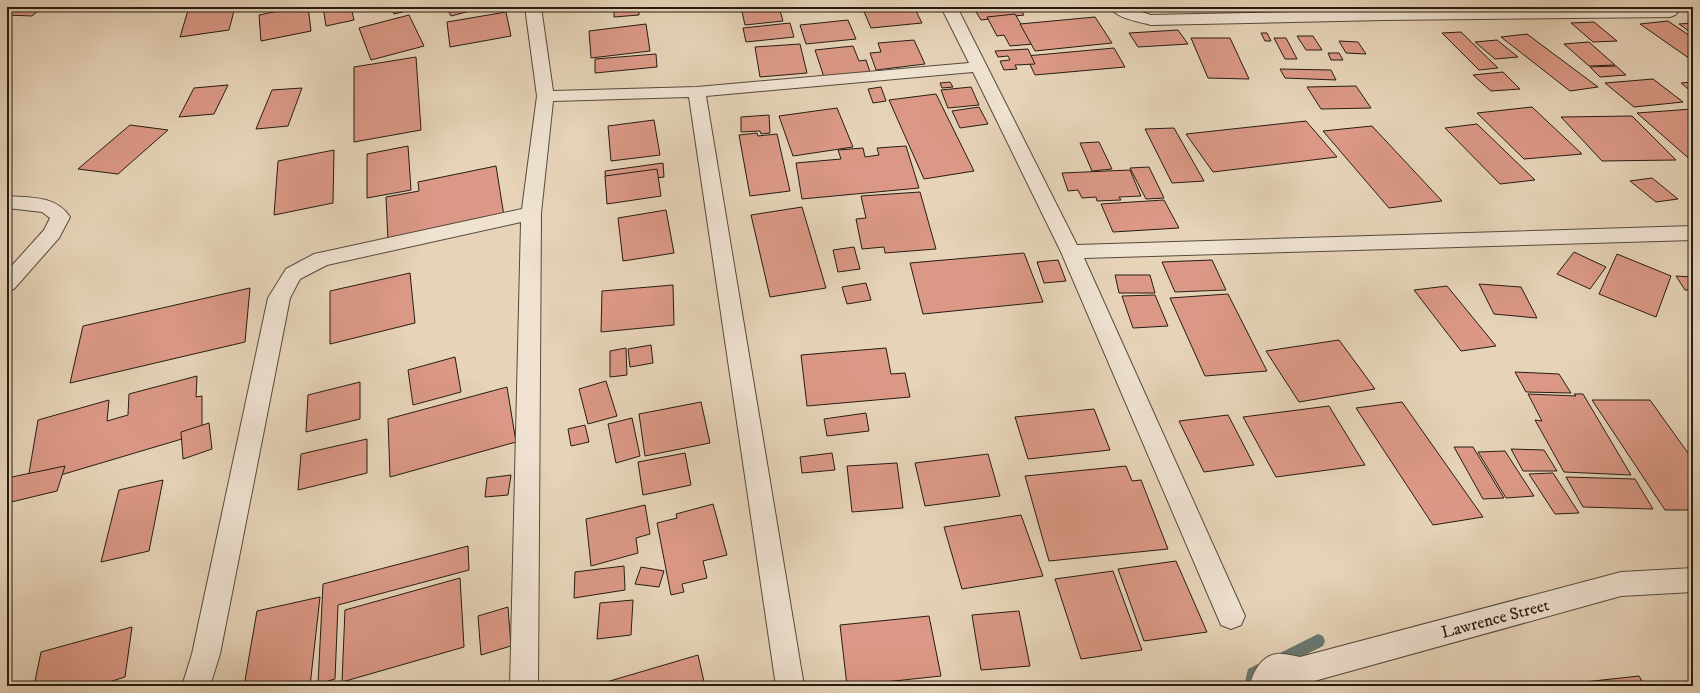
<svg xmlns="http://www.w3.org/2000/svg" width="1700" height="693" font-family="'IM FELL DW Pica',serif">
<rect width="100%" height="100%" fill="#e6d3b8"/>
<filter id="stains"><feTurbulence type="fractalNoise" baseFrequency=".005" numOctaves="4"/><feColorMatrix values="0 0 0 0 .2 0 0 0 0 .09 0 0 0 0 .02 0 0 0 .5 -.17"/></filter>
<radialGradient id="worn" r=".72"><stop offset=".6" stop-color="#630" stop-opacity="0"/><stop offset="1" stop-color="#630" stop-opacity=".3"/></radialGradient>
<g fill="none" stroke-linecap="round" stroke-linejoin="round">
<path fill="#6a7973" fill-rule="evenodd" d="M1318,634l5,2 2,5 -2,5 -64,32 -1,8h-14l4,-17z"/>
</g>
<g fill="#db9886" stroke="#261c12">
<path d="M14,7h29l-11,9 -25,-1v-3z"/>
<path d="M189,7h46l-6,23 -49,7z"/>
<path d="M264,7h20l-19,4z"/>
<path d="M298,7h10l3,24 -50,10 -2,-26z"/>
<path d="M323,7h28l3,13 -28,6z"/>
<path d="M391,7h32l-29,7z"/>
<path d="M446,7h39l-34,9z"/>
<path d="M614,7h25v8l-25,2z"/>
<path d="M741,7h38l4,14 -38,4z"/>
<path d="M862,7h52l8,16 -51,5z"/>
<path d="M973,7h46l5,8 -43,5z"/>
<path d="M1299,7h49l3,7 -51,-4z"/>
<path d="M506,12l5,24 -61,11 -3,-25z"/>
<path d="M1015,14l18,30 -23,2 -6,-11 -7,1 -10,-19z"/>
<path d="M409,15l15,31 -53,14 -12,-32z"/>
<path d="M1095,17l17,26 -77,8 -15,-27z"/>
<path d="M848,20l8,19 -50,5 -6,-19z"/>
<path d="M1668,21l25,17v23l-53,-37z"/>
<path d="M1594,22l23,19 -24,1 -22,-19z"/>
<path d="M790,23l4,14 -48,5 -3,-14z"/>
<path d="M1693,23v11l-14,-10z"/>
<path d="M646,24l4,27 -59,7 -2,-27z"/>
<path d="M1178,30l10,14 -50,3 -9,-14z"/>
<path d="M1461,32l37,36 -19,2 -37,-37z"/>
<path d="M1261,33h6l4,8h-6z"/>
<path d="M1527,34l71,53 -28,4 -69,-54z"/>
<path d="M1297,36h16l9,14h-16z"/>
<path d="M1191,38h39l19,41 -41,-1z"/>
<path d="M1274,38h12l11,21h-12z"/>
<path d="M914,40l11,24 -49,6 -6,-17 11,-1 -3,-9z"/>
<path d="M1497,40l21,17 -23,2 -20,-17z"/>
<path d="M1339,41l19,1 8,12 -20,-1z"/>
<path d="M1589,42l26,23 -26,1 -25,-22z"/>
<path d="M800,44l7,29 -47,4 -5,-30z"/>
<path d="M853,46l6,15 7,-1 4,12 -46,5 -9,-27z"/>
<path d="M1114,48l11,19 -90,8 -9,-19z"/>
<path d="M1028,49l7,15 -20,1 2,4 -13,1 -4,-9 10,-1 -2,-4 -10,1 -3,-6z"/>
<path d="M1328,53h11l4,7h-12z"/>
<path d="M656,54l1,13 -62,6v-14z"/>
<path d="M416,57l5,73 -67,12v-75z"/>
<path d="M1616,66l10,9 -26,2 -10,-10z"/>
<path d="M1280,69l51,1 5,10 -51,-2z"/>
<path d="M1503,72l17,17 -29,2 -18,-16z"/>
<path d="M1653,79l30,23 -49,5 -29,-24z"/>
<path d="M950,82l3,5 -11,1 -2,-5z"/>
<path d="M1693,82v11l-12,-10z"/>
<path d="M228,85l-14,29 -35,3 15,-29z"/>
<path d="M1356,86l15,22 -50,1 -14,-22z"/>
<path d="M881,87l5,14 -13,2 -5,-14z"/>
<path d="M971,87l8,18 -31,3 -7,-18z"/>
<path d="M302,88l-14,38 -32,3 16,-39z"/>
<path d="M936,94l38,77 -50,8 -35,-79z"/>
<path d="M979,107l9,17 -28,4 -8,-17z"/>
<path d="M1532,107l50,47 -58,5 -47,-46z"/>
<path d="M837,108l16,39 -60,9 -14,-40z"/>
<path d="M1693,109v53l-56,-49z"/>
<path d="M769,115l1,18 -9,1 -1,-3 -19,1v-15z"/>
<path d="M1632,116l44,44 -74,1 -41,-44z"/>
<path d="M654,120l6,35 -49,6 -3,-35z"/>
<path d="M1306,121l31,36 -124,15 -27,-38z"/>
<path d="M1477,124l58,56 -35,4 -55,-56z"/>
<path d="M130,125l38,5 -50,44 -40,-5z"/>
<path d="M1372,126l70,75 -53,7 -66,-77z"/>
<path d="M1174,128l30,53 -32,2 -27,-54z"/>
<path d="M757,133l1,3 19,-2 13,57 -40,5 -11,-61z"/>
<path d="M1099,142l13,27 -20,2 -12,-28z"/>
<path d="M408,146l3,44 -44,8v-44z"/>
<path d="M906,146l13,42 -117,11 -6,-36 45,-4 -3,-9 25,-2 2,9 14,-2 -2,-7z"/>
<path d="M334,150l-1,53 -59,12 4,-54z"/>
<path d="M663,163l1,14 -58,7 -1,-13z"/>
<path d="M496,166l8,50 -116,25 -2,-44 33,-6 -1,-9z"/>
<path d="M1149,167l15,31 -18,1 -16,-31z"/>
<path d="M657,169l4,27 -54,8 -2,-28z"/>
<path d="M1130,170l11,26 -22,1 2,3 -24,1 -1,-4 -14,1 -4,-8 -10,1 -6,-18z"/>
<path d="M1652,178l26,21 -22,3 -26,-21z"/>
<path d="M920,192l16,57 -51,4 -1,-6 -22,2 -6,-30 10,-1 -5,-22z"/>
<path d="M1164,200l15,28 -66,4 -12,-28z"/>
<path d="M802,207l24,81 -56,9 -19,-82z"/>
<path d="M666,210l8,43 -51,8 -5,-43z"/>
<path d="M854,247l6,22 -22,3 -5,-22z"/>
<path d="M1574,252l32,15 -16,22 -33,-15z"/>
<path d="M1024,253l19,49 -120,12 -13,-51z"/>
<path d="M1617,254l54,22 -15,41 -57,-23z"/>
<path d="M1058,260l8,21 -22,2 -7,-21z"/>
<path d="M1212,260l14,30 -51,2 -13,-30z"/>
<path d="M410,273l5,50 -85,21v-53z"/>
<path d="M1115,275h35l5,18h-36z"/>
<path d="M1676,276l17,1v13h-8z"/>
<path d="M866,283l5,17 -24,4 -5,-17z"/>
<path d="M1479,284l42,3 16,31 -43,-4z"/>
<path d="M673,285l1,40 -73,7 1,-41z"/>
<path d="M1447,286l49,60 -35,5 -47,-61z"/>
<path d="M250,288l-5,54 -175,41 13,-57z"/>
<path d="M1228,294l39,77 -62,5 -35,-78z"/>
<path d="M1155,295l13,31 -35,2 -11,-32z"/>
<path d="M1339,340l36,49 -76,13 -33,-51z"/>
<path d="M651,345l2,18 -23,4 -2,-18z"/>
<path d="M626,348l1,27 -17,2v-26z"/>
<path d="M886,348l5,26 14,-1 5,24 -103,9 -6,-51z"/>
<path d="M455,357l6,35 -48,13 -5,-35z"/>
<path d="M1515,372l44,2 12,19 -45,-1z"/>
<path d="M197,376l-1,21 6,-1v37l-175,52 11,-65 71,-20 -2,21 21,-6 1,-21z"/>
<path d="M606,381l11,35 -29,8 -9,-35z"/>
<path d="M360,382v37l-54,13 2,-37z"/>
<path d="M507,387l9,55 -126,35 -2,-58z"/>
<path d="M1528,394l48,2 -2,-2h9l48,81 -67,-3 -29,-52 7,1z"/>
<path d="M1592,400h58l43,60v50h-28z"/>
<path d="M701,402l9,41 -65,13 -6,-42z"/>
<path d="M1402,402l81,115 -50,8 -77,-117z"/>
<path d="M1329,406l36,59 -89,12 -33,-60z"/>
<path d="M1094,409l16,41 -82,9 -13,-42z"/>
<path d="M866,413l3,18 -42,5 -3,-17z"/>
<path d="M1228,415l26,50 -50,7 -25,-51z"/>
<path d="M632,418l8,38 -24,7 -8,-39z"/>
<path d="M209,423l3,26 -29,10 -2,-27z"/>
<path d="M585,425l4,17 -18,4 -3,-17z"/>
<path d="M367,439v34l-69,17 3,-36z"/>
<path d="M1454,447h19l31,51 -21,1z"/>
<path d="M1511,449l33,1 13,21h-34z"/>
<path d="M1505,451l29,45 -28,2 -28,-46z"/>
<path d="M685,453l6,32 -48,10 -5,-33z"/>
<path d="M832,453l3,17 -33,3 -2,-16z"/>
<path d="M988,454l12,42 -75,10 -10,-43z"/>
<path d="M897,463l6,45 -51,4 -5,-46z"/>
<path d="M65,466l-8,25 -50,12v-25z"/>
<path d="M1126,466l6,15 9,-1 27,69 -119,12 -24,-85z"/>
<path d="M1553,473l26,40 -24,1 -26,-40z"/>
<path d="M511,475l-3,20 -23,2 2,-19z"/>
<path d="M1566,477l69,2 18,30 -70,-2z"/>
<path d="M163,480l-14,71 -48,11 18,-72z"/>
<path d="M713,504l14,51 -24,6 4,17 -25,6 2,8 -13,3 -14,-72 20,-5 -1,-4z"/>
<path d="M645,505l5,29 -14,4 2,15 -47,13 -5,-47z"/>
<path d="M1021,515l22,61 -81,13 -18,-62z"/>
<path d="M468,546l1,24 -131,35 -3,74 -17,5 5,-100z"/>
<path d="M1176,561l31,71 -63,9 -26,-72z"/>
<path d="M624,566l1,24 -51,8 1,-26z"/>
<path d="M641,567l23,4 -5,16 -24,-3z"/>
<path d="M1113,571l29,79 -61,9 -26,-80z"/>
<path d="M460,578l4,69 -122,35 3,-72z"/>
<path d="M320,597l-10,89h-66l13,-75z"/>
<path d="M633,600l-2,35 -34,4 3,-36z"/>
<path d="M508,607l3,39 -30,9 -3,-39z"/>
<path d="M1019,611l11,55 -49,4 -9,-55z"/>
<path d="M929,616l12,60 -94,10 -7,-61z"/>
<path d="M132,627l-7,50 -29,9h-62l7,-34z"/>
<path d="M698,655l7,31h-112z"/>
<path d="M1639,676l6,10 -88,-1z"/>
</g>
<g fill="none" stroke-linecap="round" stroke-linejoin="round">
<defs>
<g id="street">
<path d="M525,7h16l12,84 144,-4 272,-24 -28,-56h16l120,238 616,-19v14l-609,18 161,358 -4,9 -10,4 -10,-4 -160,-373 -88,-180 -267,24 98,590h-28l-87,-589 -136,4 -12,112 -3,473h-28l11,-464 -194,43 -27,14 -10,19 -70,356 -10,32h-28l10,-32 76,-356 18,-29 28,-15 208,-45 15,-113z"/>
<path d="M1110,7h17l24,8 233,-5 286,-3 5,2 3,3 -3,3 -5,2 -286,3 -233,5c-13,-4 -34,-6 -41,-18z"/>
<path d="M7,196c23,2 49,-1 63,21l-11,21 -45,51 -7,2v-20l37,-41 6,-12 -8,-6 -35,-4z"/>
<path d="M1693,568v24l-72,4 -321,89 -18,-2 -3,3h-29c2,-13 12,-31 27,-32 7,-1 16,2 23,3l321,-85z"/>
</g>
</defs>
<use href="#street" stroke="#564a3c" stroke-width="2"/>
<use href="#street" fill="#efe2d1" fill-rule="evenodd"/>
</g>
<g text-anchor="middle" stroke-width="4" stroke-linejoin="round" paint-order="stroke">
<g font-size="17" fill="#261c12" stroke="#efe2d1">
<text transform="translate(1495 618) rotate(-15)" y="6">Lawrence Street</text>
</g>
</g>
<rect width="1700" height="693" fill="none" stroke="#e6d3b8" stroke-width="24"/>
<rect x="8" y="8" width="1684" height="677" fill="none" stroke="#261c12" stroke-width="2"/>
<rect x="12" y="12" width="1676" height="669" fill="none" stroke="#261c12"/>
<rect width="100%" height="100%" filter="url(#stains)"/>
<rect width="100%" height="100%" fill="url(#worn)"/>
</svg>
